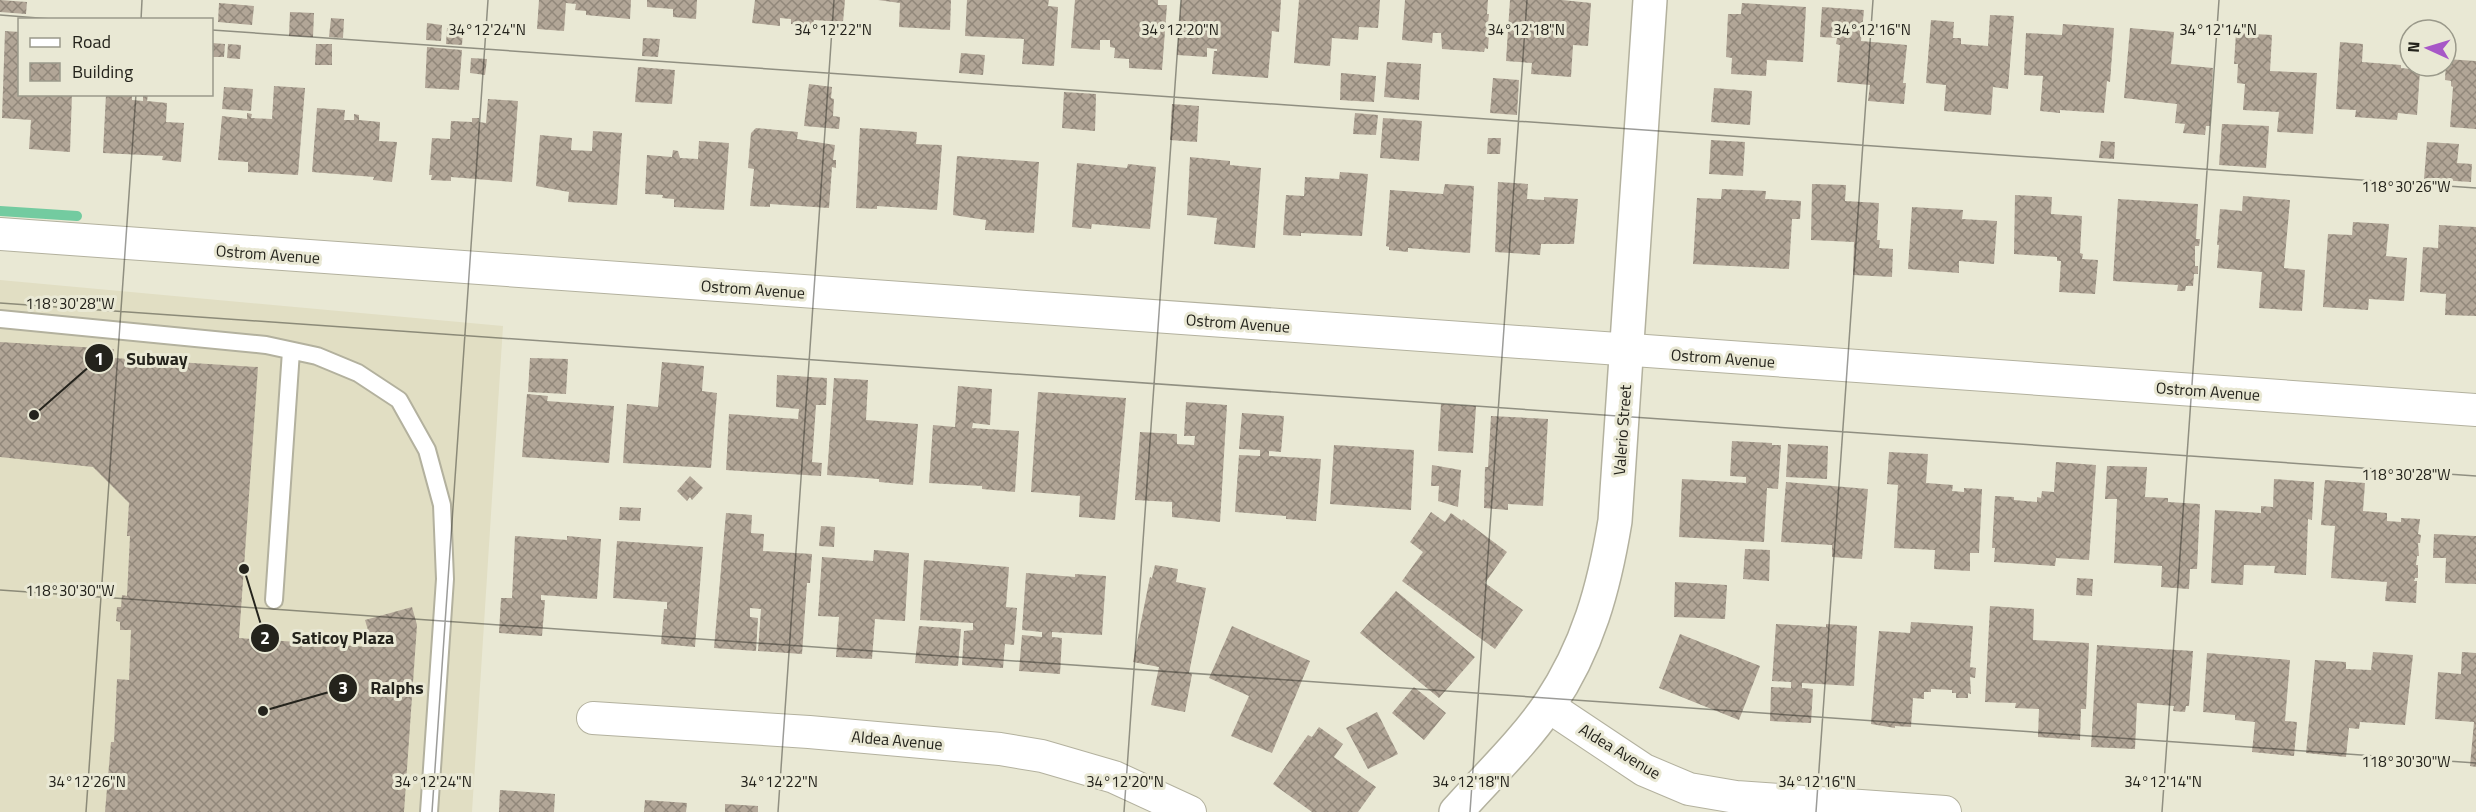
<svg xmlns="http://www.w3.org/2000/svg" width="2476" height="812" viewBox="0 0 2476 812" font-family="'Titillium Web',sans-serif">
<defs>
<pattern id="building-cross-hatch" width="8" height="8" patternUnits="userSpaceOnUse" patternTransform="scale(1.5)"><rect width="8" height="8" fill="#b2a697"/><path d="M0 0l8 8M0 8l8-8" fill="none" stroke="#91877a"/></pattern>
</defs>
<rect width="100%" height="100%" fill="#e9e8d4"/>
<path fill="#e1dec3" d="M0,280L503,326L472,812H0Z"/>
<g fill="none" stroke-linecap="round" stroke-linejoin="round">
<path stroke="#73cba0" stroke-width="10" d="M0,211L77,216"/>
</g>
<path fill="url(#building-cross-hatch)" d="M0,0L27,2L26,14L0,12Z
M539,0H631L630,19L586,15V11L575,10L576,4L566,3L564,31L537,29Z
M647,0H697L696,19L673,17V9L647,7Z
M755,0H845L843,22L814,20L813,25L791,24V19L780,18V26L752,23Z
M878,0H951L950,30L899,27L900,3Z
M967,0H1049L1048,6L1058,7L1054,66L1022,64L1024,39L965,36Z
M1075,0H1158V5H1167L1162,70L1129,68V59L1114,58L1115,48L1110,47V40H1100V50L1071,48Z
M1181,0H1281L1279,32L1272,31L1268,78L1212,74L1214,51H1217V49L1207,48V57L1177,55Z
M1299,0H1380L1378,28L1359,27L1358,40L1332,38L1330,66L1294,63Z
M1405,0H1488L1487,14H1489L1488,23H1491L1490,31H1486V33L1489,34L1488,49L1485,48L1484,52L1442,49L1441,33H1433L1432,43L1402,40Z
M1510,0H1562L1591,3L1588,46L1573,45L1571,77L1531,74L1532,63L1506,61Z
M219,3L254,6L252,25L218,22Z
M1742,3L1806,7L1803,62L1767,60L1766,76L1731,74L1732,58L1726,57L1728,14H1741Z
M1822,7L1864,10L1861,41L1907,45L1903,83H1906L1904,104L1868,101L1870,85L1837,82L1840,45L1836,44L1837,38L1820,37Z
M290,12L314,13L313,37L289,36Z
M1990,15L2014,16L2008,89L1993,87L1991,115L1944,111L1946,85L1926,83L1931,20L1954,22L1953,38H1961V44L1988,46Z
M331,18L344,19L343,38L329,37Z
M427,23L442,25L441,41L426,40Z
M2063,24L2114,28L2110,82L2107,81L2104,113L2060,110V113L2040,111L2043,76L2024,75L2026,33L2062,35Z
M447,28L463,29L462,45L446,44Z
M2130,28L2174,32L2171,64L2213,68L2210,126H2206L2205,135L2183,133L2185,124L2175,123L2177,104L2124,98Z
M5,31L20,32V94H72L70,152L29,149L31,120L2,118Z
M2236,33L2272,35L2270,71L2317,73L2313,134L2277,132L2279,112L2243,110L2245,84L2237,83L2238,64H2234Z
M643,38L660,39L658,57L642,56Z
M2340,42L2363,44L2362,62L2401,65V68L2420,70L2417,115L2398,113L2397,120L2355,117L2356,110L2336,109Z
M212,43L225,44L224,57H212Z
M228,44L241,45L240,59L227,58Z
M316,44H332V65H315Z
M427,47L462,50L459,90L425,88Z
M961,53L985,55L983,75L959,73Z
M471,58L487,59L485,75L470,73Z
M2446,59L2476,61V129L2450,127L2453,87L2451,86V81L2445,80Z
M1387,62L1421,64L1419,100L1384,97Z
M638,67L675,70L672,104L635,102Z
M1341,73L1376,76L1374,102L1340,100Z
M1493,78L1519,80L1517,115L1490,113Z
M809,84L832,87L831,98L834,99L833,116L840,117L839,129L804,126Z
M274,86L305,88L298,175L248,172V162L218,160L222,116L247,119V113L252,114L251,118L272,119Z
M224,87L253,89L251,111L222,109Z
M1714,88L1752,91L1750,125L1711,122Z
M1064,92L1096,94L1095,131L1062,128Z
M106,94H132V100L143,101V95H148L147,101L167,103L166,122L184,123L181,162L162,160L163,156L103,153Z
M488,99L518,101L512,182L451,177V181L431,180L432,175H429L432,138L450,139L451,121L472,122V118H479V122L486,123Z
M1172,104L1199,106L1197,142L1170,140Z
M317,108L345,110L344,120H354V114L359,115V120L380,122L379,141L397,142L392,182L373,180L374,177L312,172Z
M1355,113L1378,115L1376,135L1353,134Z
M1383,118L1422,121L1419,161L1380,158Z
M2222,124L2269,126L2266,168L2219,165Z
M756,128L798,132L797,139L835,145L833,160H836V168L832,167L829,208L770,204V207L750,206L754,169L748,168L751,133Z
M860,128L917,132L916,144L942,145L937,210L877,206V209L856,208Z
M593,131L622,133L617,205L568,202L569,192L536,186L540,135L572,138L571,150L592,151Z
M1488,138H1501L1500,154H1487Z
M1711,140L1745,142L1743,176L1709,174Z
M699,141L729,143L724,210L674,207V199L662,198L663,195L645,194L647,155L672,157L673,150L678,151L680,158L698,159Z
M2101,141L2115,142L2114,159L2099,158Z
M2427,142L2459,144L2457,163L2472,164L2471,182L2424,179Z
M957,156L1039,162L1034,233L985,230L986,220L953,215Z
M1190,157L1230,161V165L1261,168L1255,248L1214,244L1217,218L1187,215Z
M1077,163L1127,168L1128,164L1156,167L1150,229L1092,224L1091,229L1072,227Z
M1340,172L1368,174L1362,236L1301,233V236L1283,235L1286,195L1304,196L1305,177L1339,179Z
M1498,182L1528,184L1527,199L1544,200V197L1578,199L1574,244H1541L1540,255L1495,252Z
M1445,184L1474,186L1470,253L1408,248V252L1389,250V247L1386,246L1390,190L1443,194Z
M1812,184L1846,185L1845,201L1879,203L1877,240H1880L1879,248L1893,249L1892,277L1853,275L1854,242L1811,240Z
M1722,189L1766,191L1765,199L1801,201L1800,219H1792L1789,269L1693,264L1697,198L1721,199Z
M2015,195L2052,197L2051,214L2082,216L2080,253L2083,254L2082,259L2098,260L2095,294L2059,292L2061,261H2057V257L2014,254Z
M2243,196L2290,200L2284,268L2305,270L2302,311L2259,308L2262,272L2217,268L2219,245H2217L2220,209L2242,211Z
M2118,199L2198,204L2196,239H2200L2199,246H2195V266H2198V274H2194L2193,286H2186L2185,291H2177L2178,285L2113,281Z
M1912,207L1963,210L1962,219L1997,221L1994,264L1959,261V273L1908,269Z
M2353,222L2389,224L2386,256L2407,258L2404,301L2369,299L2368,310L2323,307L2328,234L2352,235Z
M2439,225L2476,227V316L2445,315L2446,294L2420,292L2423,247L2438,248Z
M0,342L114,349L113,358L258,367L239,638L369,647L370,637L365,620L412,607L417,625L404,812H105L111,742H114L117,679L129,680L131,630H120V622L116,621L117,607H121L122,595L127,596L130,536H127L129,503L93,467L0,457Z
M530,358L568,359L566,394L528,392Z
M662,362L704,366L702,391L717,393L711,468L623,463L627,404L658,407Z
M777,375L827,378L826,405H816L812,462L822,463L821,476L726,470L729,414L798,419L799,409L776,407Z
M834,378L868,380L866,420L918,424L913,485L879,482V479L827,475Z
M958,386L992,389L990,425L973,423L972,428L1019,431L1015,492L982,489V486L929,483L933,425L955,427Z
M1038,392L1126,398L1115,520L1079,517L1080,496L1031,492Z
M527,394L548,396L547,401L614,406L609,463L522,457Z
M1186,402L1227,405L1220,522L1172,517V502L1135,500L1140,432L1177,434V444L1194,445L1195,436H1184Z
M1441,404L1476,406L1473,453L1438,451Z
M1242,413L1284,416L1281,452L1269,451V456L1321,459L1316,521L1286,519V516L1235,512L1239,455L1260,456V450L1239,449Z
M1491,416L1548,419L1543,506L1508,504V510L1484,508L1485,467H1488Z
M1732,441L1772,443V445H1781L1778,489L1767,488L1764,542L1679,537L1682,479L1746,483V477L1730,476Z
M1788,444L1828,446L1827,479L1786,477Z
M1334,445L1414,450L1411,510L1330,504Z
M1889,452L1928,454L1926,483L1953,485L1952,491L1964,492V488L1982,489L1979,553H1970V571L1934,569L1935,550L1894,548L1898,485L1887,484Z
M2056,462L2096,465L2089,560L2056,558L2055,566L1994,562L1995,548H1992L1995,496L2014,497V500L2037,502V497L2041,498L2042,491L2054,492Z
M1432,465L1461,470L1458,507L1438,501L1439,486H1431Z
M2107,466L2147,467L2145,497L2168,498V502L2200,504L2197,569H2190L2189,589L2161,587L2162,566L2114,563L2117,499H2105Z
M690,476L703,488L692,500L690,497L687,501L677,491Z
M2274,479L2314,482L2312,520L2308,519L2306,575L2274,573L2275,566L2244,565L2243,585L2211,583L2215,510L2261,513V506L2273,507Z
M2325,480L2365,483L2363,511L2387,513V521L2401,522V518L2420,519L2418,534L2421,535L2420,543H2418L2419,556H2417L2416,565H2418V578H2415L2414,581H2417L2416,603L2385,601L2387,582L2331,578L2335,526L2321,525Z
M1786,482L1868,489L1862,559L1832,557V545L1781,542Z
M620,507L641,508L640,521L619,520Z
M1431,512L1445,522L1451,513L1462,521L1463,519L1507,552L1485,583L1523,610L1495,649L1402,581L1423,552L1410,542Z
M726,513L752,515L751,533L764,534L763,551L812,554L810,583H807L802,654L758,651L761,609L750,608V617L758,618L756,651L714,648Z
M821,526L835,527L834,547L819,546Z
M2434,534L2476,536V584L2445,583L2446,558H2433Z
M515,536L567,540V536L601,539L597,599L541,595V600H545L542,636L499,633L501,598H512Z
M617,541L703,547L695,647L661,644L664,609H667V602L613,598Z
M1745,549L1770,550L1769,581L1743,579Z
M874,550L909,553L905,621L875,619L872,659L836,657L839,617L818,616L822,557L873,561Z
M924,560L1009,567L1006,607L1017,608L1014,645L1005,644L1003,668L962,665L964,631L973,630V623L920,620Z
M1155,565L1178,569L1176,582L1206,588L1189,673L1192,674L1185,712L1151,705L1159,667L1133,662L1150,577L1152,578Z
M1026,573L1075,577V574L1106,576L1102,635L1052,632V637L1062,638L1060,674L1019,671L1022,635L1042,637V632L1022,630Z
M2077,578L2093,579L2092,596L2076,595Z
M1675,582L1727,585L1725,619L1674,617Z
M1396,591L1475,657L1439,698L1360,633Z
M1990,606L2034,609L2033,640L2089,643L2086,709H2081L2080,740L2038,737L2039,709L2015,708L2016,703L1985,702Z
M1911,622L1973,626L1970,667L1976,668L1975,678L1970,677L1971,694L1968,693V698H1956V693H1952V690L1931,689V692H1924V699L1913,698L1911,727L1895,726V728L1871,724L1879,631L1910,633Z
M1776,624L1826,627V624L1857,626L1854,686L1802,683V688L1813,689L1811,723L1770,721L1771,687L1791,688V682L1772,681Z
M919,626L961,629L958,666L915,663Z
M1232,626L1310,661L1272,753L1231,736L1249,696L1209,678Z
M1680,634L1760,666L1739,720L1659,688Z
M2097,645L2193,651L2189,706H2186L2185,712L2173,711L2174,706L2137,703L2135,749L2091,747Z
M2373,652L2413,655L2405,725L2360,722L2359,729L2349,728L2346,757L2306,753L2315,660L2346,662V669L2371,670Z
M2462,652L2476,653V767L2470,766L2474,722L2435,719L2438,672L2461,674Z
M2207,653L2290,660L2285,721L2297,722L2294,756L2252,752L2255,722L2235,720V715L2203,712Z
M1414,687L1446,713L1424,740L1392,713Z
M1377,712L1398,754L1368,769L1346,728Z
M1319,727L1343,744L1334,757L1376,787L1358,812H1312L1273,784L1308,735L1312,737Z
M500,790L555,794L554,812H499Z
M645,800L687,803L686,812H644Z
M725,804L758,806V812H725Z"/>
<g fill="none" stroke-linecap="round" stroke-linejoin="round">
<g stroke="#b3b19e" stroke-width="20">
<path id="service" d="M0,319L266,345L317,356L358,373L399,400L427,450L442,505L445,579L429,812
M274,600L291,351"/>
</g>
<g stroke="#b3b19e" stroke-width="34">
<path id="minor" d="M0,234L2476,410
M1548,706L1644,770L1689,789L1736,797L1945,812
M593,718L809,732L1000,749L1042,756L1114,777L1190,812"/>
</g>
<g stroke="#b3b19e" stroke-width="36">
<path id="tertiary" d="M1456,812C1487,777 1523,743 1549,705C1588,647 1604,588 1615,521L1650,0"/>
</g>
<use href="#service" stroke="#fff" stroke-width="16"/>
<use href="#minor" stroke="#fff" stroke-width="32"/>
<use href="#tertiary" stroke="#fff" stroke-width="33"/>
</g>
<path fill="none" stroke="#24231c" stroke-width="1.5" stroke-opacity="0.45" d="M0,15L64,20M141,20L142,0M212,30L2476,188M0,303L2476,476M0,590L2476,763M86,812L136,94M432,812L488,0M778,812L834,0M1124,812L1181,0M1470,812L1527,0M1816,812L1873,0M2162,812L2219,0"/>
<g text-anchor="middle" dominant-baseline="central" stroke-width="6" stroke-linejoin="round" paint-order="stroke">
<g font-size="16" fill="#24231c" stroke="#e9e8d4">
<text transform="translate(268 254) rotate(4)">Ostrom Avenue</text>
<text transform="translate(753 289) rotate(4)">Ostrom Avenue</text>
<text transform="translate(1238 323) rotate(4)">Ostrom Avenue</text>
<text transform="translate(1723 358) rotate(4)">Ostrom Avenue</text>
<text transform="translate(2208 391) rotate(4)">Ostrom Avenue</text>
<text transform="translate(1622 430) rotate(-86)">Valerio Street</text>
<text transform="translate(897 740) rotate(5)">Aldea Avenue</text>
<text transform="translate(1620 751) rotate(31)">Aldea Avenue</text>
</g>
</g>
<g font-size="15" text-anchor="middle" fill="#24231c" stroke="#e9e8d4" stroke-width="6" stroke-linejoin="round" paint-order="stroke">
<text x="487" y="35">34°12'24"N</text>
<text x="833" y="35">34°12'22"N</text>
<text x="1180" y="35">34°12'20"N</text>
<text x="1526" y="35">34°12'18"N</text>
<text x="1872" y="35">34°12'16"N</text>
<text x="2218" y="35">34°12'14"N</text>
<text x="2406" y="192">118°30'26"W</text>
<text x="70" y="309">118°30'28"W</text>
<text x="2406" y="480">118°30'28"W</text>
<text x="70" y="596">118°30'30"W</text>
<text x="2406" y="767">118°30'30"W</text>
<text x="87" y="787">34°12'26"N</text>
<text x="433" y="787">34°12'24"N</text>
<text x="779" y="787">34°12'22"N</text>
<text x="1125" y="787">34°12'20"N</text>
<text x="1471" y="787">34°12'18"N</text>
<text x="1817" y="787">34°12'16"N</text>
<text x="2163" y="787">34°12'14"N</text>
</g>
<path fill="none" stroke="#24231c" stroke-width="2" d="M34 415L99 358M244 569L265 638M263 711L343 688"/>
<g fill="#24231c" stroke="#e9e8d4" stroke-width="2">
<circle cx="34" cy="415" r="6"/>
<circle cx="244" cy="569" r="6"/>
<circle cx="263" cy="711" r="6"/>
<circle cx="99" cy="358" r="15"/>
<circle cx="265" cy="638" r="15"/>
<circle cx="343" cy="688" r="15"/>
</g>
<g font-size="18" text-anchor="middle" font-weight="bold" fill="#fff">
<text x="99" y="365">1</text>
<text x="265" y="644">2</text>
<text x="343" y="694">3</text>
</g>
<g font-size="18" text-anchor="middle" font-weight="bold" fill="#24231c" stroke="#e9e8d4" stroke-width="6" stroke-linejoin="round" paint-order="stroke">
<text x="157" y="365">Subway</text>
<text x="343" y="644">Saticoy Plaza</text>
<text x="397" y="694">Ralphs</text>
</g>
<rect x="18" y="18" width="195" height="78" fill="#e9e8d4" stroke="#9a998a" stroke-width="1.5"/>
<rect x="30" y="38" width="30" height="9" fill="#ffffff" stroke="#9a998a" stroke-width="1.5"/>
<text x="72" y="48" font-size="18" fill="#24231c">Road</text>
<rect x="30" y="63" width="30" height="18" fill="url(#building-cross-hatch)" stroke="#9a998a" stroke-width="1.5"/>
<text x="72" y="78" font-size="18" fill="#24231c">Building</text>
<g transform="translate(2428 48) rotate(274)"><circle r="28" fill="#e9e8d4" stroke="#9a998a" stroke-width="1.5"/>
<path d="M0-4.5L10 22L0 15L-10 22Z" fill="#a757c7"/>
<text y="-9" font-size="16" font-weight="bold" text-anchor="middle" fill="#24231c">N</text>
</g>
</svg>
